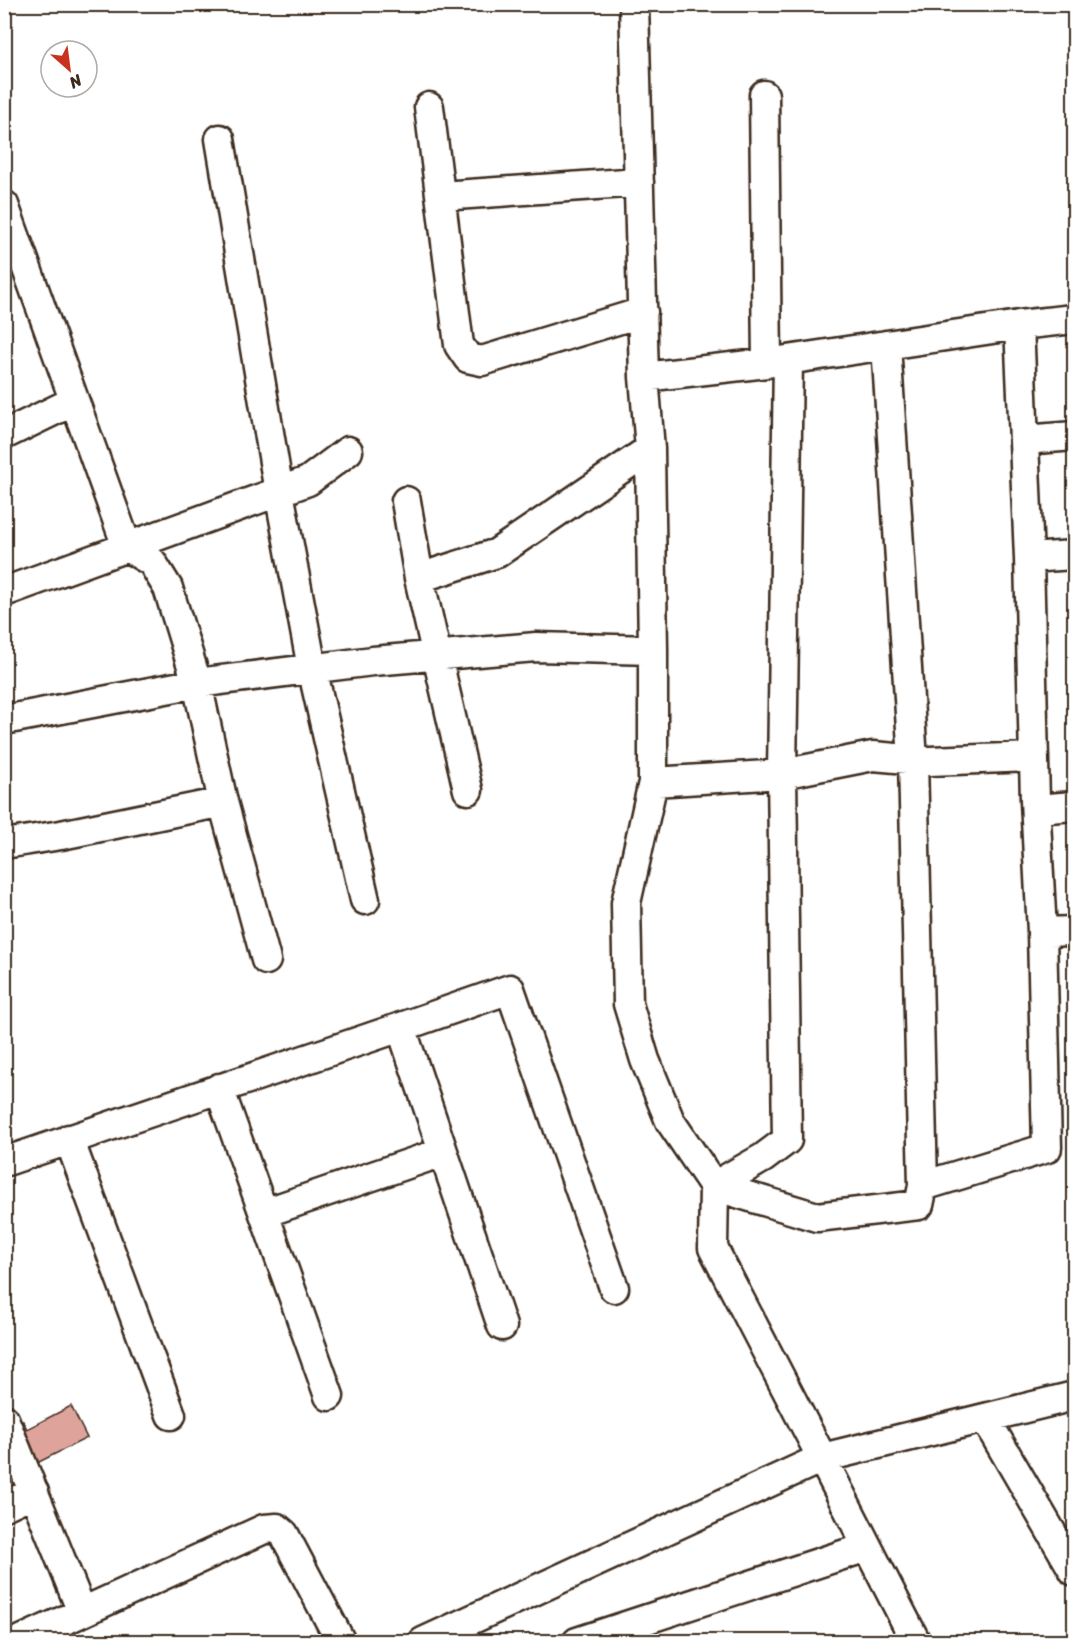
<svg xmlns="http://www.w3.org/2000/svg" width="1079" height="1646" viewBox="0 0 1079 1646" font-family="Sriracha,sans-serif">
<rect width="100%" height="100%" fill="#fff"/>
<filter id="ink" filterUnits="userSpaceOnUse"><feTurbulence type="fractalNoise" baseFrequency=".0167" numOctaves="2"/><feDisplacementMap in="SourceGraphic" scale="12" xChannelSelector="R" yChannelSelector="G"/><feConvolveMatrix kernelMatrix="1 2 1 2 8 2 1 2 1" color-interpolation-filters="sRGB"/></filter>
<g filter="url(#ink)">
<path fill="#dea49c" stroke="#3b2a1e" stroke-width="1.5" d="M71,1406L87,1438L31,1466L12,1427L23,1421L27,1429Z"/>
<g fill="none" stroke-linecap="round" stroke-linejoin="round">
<g stroke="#3b2a1e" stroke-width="33">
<path id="minor" d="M634,4L644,377L650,449L653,650V782L626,903L628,1004L645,1060L670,1121L714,1186L817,1217L919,1205L923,1186L913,760L886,345
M764,95L767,363
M429,107L459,345L468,358L482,361L643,312
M220,139L279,492L312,668L365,900
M441,196L639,182
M4,205L127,547L152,562L168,588L197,683L223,802L266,960
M1019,325L1074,319
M788,360L782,774L787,1140L763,1158L714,1186L713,1248L822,1458L1074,1396
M644,377L767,363L1019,325L1029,558L1035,801L1042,932L1047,1148L923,1186
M4,435L74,401
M1024,440L1074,436
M406,501L419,578L468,790
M1029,558L1074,555
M419,578L497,553L650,449
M4,592L308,481L348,451
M4,720L197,683L373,661L536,647L653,650
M653,782L782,774L873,756L930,761L1034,757
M1036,809L1074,806
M4,844L61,835L223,802
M1042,932L1074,931
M401,1027L502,1326
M219,1088L329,1396
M69,1139L171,1415
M4,1162L401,1027L510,989L614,1288
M264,1213L443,1152
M985,1418L1074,1571
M4,1419L82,1612
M4,1506L34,1492
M17,1642L264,1529L277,1528L284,1534L341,1642
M423,1642L822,1458L916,1642
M577,1642L867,1547"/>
</g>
<use href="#minor" stroke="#fff" stroke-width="28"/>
</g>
</g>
<rect width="1079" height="1646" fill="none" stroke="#fff" stroke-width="24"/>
<rect x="12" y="12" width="1055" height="1622" fill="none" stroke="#3b2a1e" stroke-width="2" filter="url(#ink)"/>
<g transform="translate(69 69) rotate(152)"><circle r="28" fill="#ffffff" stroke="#b1aaa5" stroke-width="1.5"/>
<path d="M0-4.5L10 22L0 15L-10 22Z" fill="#c8321e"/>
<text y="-9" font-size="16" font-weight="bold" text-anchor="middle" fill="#3b2a1e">N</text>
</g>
</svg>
